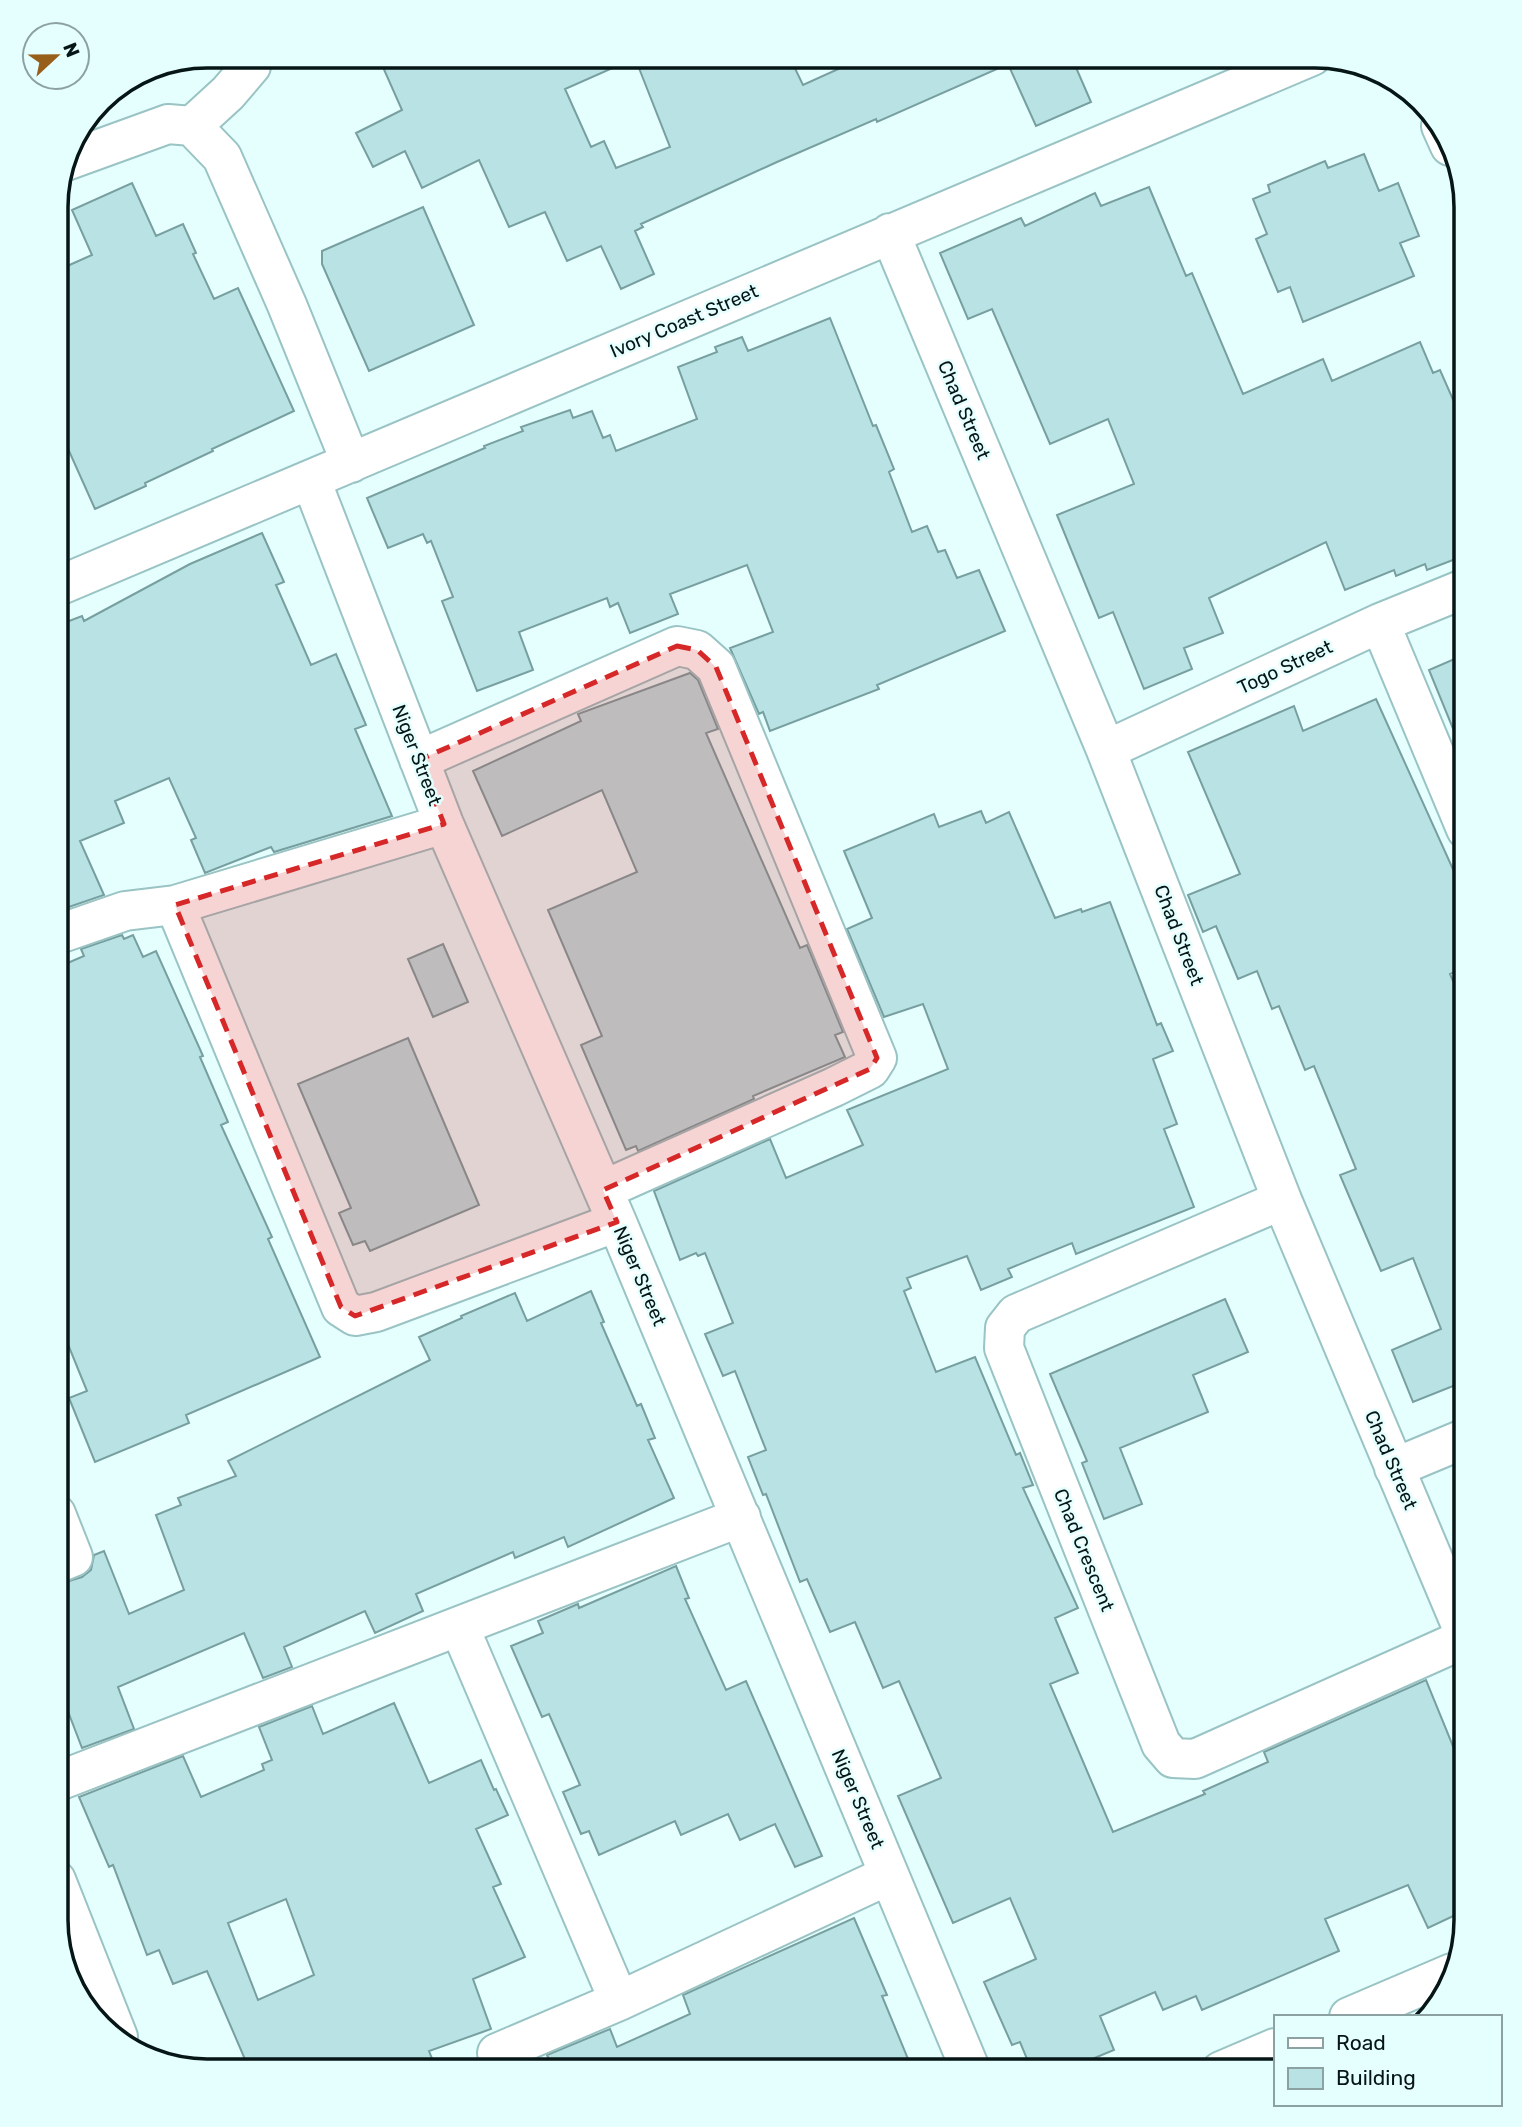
<svg xmlns="http://www.w3.org/2000/svg" width="1522" height="2127" viewBox="0 0 1522 2127" font-family="Rubik,sans-serif">
<rect width="100%" height="100%" fill="#e5fefe"/>
<path fill="#b9e2e4" stroke="#779fa0" stroke-width="2" fill-rule="evenodd" d="M378,56H789L803,85L867,56H1071L1091,102L1036,126L1008,64L877,122L876,119L777,162L641,224L643,227L635,231L654,274L621,289L601,246L567,261L545,212L509,227L479,160L422,188L405,151L373,167L356,133L402,110ZM635,58L670,147L616,168L604,141L591,147L565,89Z
M1364,154L1379,191L1398,183L1419,236L1400,243L1414,276L1303,322L1290,287L1278,292L1256,239L1267,234L1253,199L1270,192L1268,185L1325,161L1328,168Z
M132,183L156,236L183,224L196,253L193,254L214,299L238,288L294,411L212,449L213,451L145,483L146,486L95,509L56,422V271L92,255L72,210Z
M1149,187L1186,276L1192,273L1243,394L1323,359L1332,381L1420,342L1433,373L1440,370L1466,429V555L1427,570L1425,564L1396,576L1394,570L1345,590L1326,542L1209,598L1223,633L1184,648L1192,669L1144,689L1113,612L1099,618L1057,515L1134,484L1108,419L1050,444L992,309L968,319L940,253L1021,218L1025,226L1095,193L1101,206Z
M423,207L474,325L369,371L322,264V251Z
M830,318L873,426L876,425L894,469L889,472L912,532L927,526L938,552L945,550L957,578L979,570L1005,631L877,685L879,689L770,731L763,712L759,714L730,648L773,632L747,565L670,594L678,614L630,633L618,603L610,607L607,598L519,632L533,670L477,691L442,601L453,597L431,541L427,543L423,534L388,548L367,498L485,448L484,446L523,431L521,427L570,410L573,418L592,411L603,438L610,435L616,451L697,419L678,367L717,352L715,347L742,337L748,351Z
M262,533L284,582L276,585L311,665L336,654L366,725L355,729L392,816L274,852L271,847L205,873L191,840L196,838L169,778L115,801L124,823L80,841L104,895L63,909L56,894V626L82,616L84,621L190,564Z
M1466,654V757L1465,758L1429,670Z
M690,673L698,680L718,729L706,733L800,948L807,945L843,1032L835,1035L845,1057L753,1096L754,1099L638,1151L636,1146L626,1150L581,1045L602,1036L548,910L637,872L602,790L502,836L473,771L581,721L578,714Z
M1376,699L1466,898V967L1450,974L1466,1011V1387L1463,1382L1413,1402L1392,1350L1441,1329L1413,1258L1381,1271L1340,1175L1356,1169L1314,1066L1305,1070L1279,1006L1272,1009L1257,971L1238,979L1216,926L1203,932L1188,895L1240,874L1188,752L1294,706L1303,731Z
M981,811L986,823L1009,812L1055,918L1081,909L1082,912L1110,902L1157,1025L1161,1023L1173,1051L1153,1059L1177,1124L1164,1129L1194,1207L1076,1254L1072,1243L1008,1269L1012,1277L981,1290L967,1256L907,1278L911,1288L904,1291L936,1372L975,1357L1016,1455L1020,1453L1033,1485L1023,1488L1078,1608L1055,1618L1078,1673L1050,1684L1113,1832L1205,1794L1203,1791L1268,1762L1264,1752L1426,1680L1466,1778V1910L1428,1928L1408,1885L1325,1919L1339,1951L1202,2010L1196,1996L1163,2010L1155,1992L1100,2016L1114,2050L1063,2071H1032L1020,2042L1012,2045L984,1982L1036,1959L1010,1898L953,1923L898,1796L941,1778L899,1681L883,1688L855,1622L830,1632L807,1579L800,1582L766,1494L763,1495L748,1457L766,1450L735,1371L723,1376L705,1334L733,1323L705,1253L698,1256L696,1253L680,1260L654,1191L770,1139L786,1178L863,1145L847,1110L948,1069L923,1004L884,1017L847,929L872,918L844,851L934,814L939,827Z
M122,935L124,939L133,935L143,957L156,951L203,1056L200,1057L228,1122L221,1125L272,1237L268,1239L320,1357L186,1415L189,1423L95,1462L69,1398L87,1391L56,1315V968L84,956L81,949Z
M443,944L468,1002L433,1017L408,959Z
M408,1038L479,1205L370,1251L365,1241L353,1245L339,1213L351,1208L298,1084Z
M591,1291L604,1322L601,1323L637,1406L641,1404L655,1438L648,1440L674,1498L568,1547L564,1537L515,1558L513,1552L416,1594L423,1611L375,1633L365,1611L284,1647L292,1667L263,1678L244,1633L118,1687L134,1729L82,1748L56,1680V1585L82,1577L91,1570L94,1555L104,1551L129,1614L184,1590L156,1515L181,1505L178,1498L236,1476L228,1461L430,1360L419,1337L462,1318L461,1316L515,1293L527,1321Z
M1225,1299L1248,1352L1193,1375L1208,1412L1120,1448L1142,1504L1104,1519L1082,1463L1087,1461L1050,1374Z
M676,1566L689,1598L685,1599L726,1690L746,1681L822,1856L795,1867L775,1824L740,1840L728,1814L681,1835L675,1821L599,1855L589,1831L581,1834L563,1792L580,1785L549,1714L542,1717L511,1646L543,1633L538,1621L578,1604L579,1608Z
M394,1703L429,1783L481,1760L494,1790L496,1789L508,1815L476,1829L501,1884L493,1887L525,1957L473,1979L491,2029L429,2051L437,2071H250L207,1971L173,1984L159,1950L147,1955L113,1865L109,1867L79,1797L183,1756L201,1797L264,1770L262,1764L272,1760L259,1727L312,1706L323,1734ZM286,1899L314,1975L258,2000L228,1923Z
M854,1918L887,1995L882,1996L913,2071H554L547,2055L610,2029L617,2047L690,2014L683,1995Z"/>
<g fill="none" stroke-linecap="round" stroke-linejoin="round">
<g stroke="#9ac3c4" stroke-width="42">
<path id="minor" d="M192,126L228,93L251,66V56
M1441,126L1450,146
M66,161L168,124L192,126L222,157L287,305L351,463
M890,233L1106,750L1282,1200L1466,1637
M311,480L444,824L617,1222L971,2071
M56,587L1312,56
M1380,623L1466,829
M1106,750L1380,623L1466,588
M419,760L677,646L697,650L716,667L877,1058L870,1069L834,1087L603,1190
M175,905L341,1307L355,1316L376,1312L617,1222
M56,935L125,911L175,905L444,824
M1282,1200L1016,1314L1005,1328L1004,1348L1161,1744L1173,1758L1195,1759L1466,1638
M1394,1468L1466,1438
M56,1564L73,1557L56,1514
M459,1626L619,2001
M56,1782L741,1517
M56,1880L118,2037
M1349,2017L1452,1973
M497,2053L619,2001L889,1875
M1221,2071L1275,2048"/>
</g>
<use href="#minor" stroke="#fff" stroke-width="38"/>
</g>
<path fill="#d62828" fill-opacity="0.2" stroke="#d62828" stroke-width="5" stroke-dasharray="14 9" stroke-linejoin="round" d="M677,646L697,650L716,667L877,1058L870,1069L603,1190L617,1222L355,1316L341,1307L175,905L444,824L419,760Z"/>
<g text-anchor="middle" dominant-baseline="central" stroke-width="5" stroke-linejoin="round" paint-order="stroke">
<g font-size="19" fill="#061516" stroke="#e5fefe">
<text transform="translate(684 321) rotate(-23)">Ivory Coast Street</text>
<text transform="translate(964 410) rotate(67)">Chad Street</text>
<text transform="translate(1285 667) rotate(-25)">Togo Street</text>
<text transform="translate(417 755) rotate(69)">Niger Street</text>
<text transform="translate(1179 935) rotate(69)">Chad Street</text>
<text transform="translate(640 1276) rotate(67)">Niger Street</text>
<text transform="translate(1391 1460) rotate(67)">Chad Street</text>
<text transform="translate(1084 1550) rotate(68)">Chad Crescent</text>
<text transform="translate(858 1799) rotate(67)">Niger Street</text>
</g>
</g>
<path d="M0 0H1522V2127H0ZM207 68H1315A139 139 0 0 1 1454 207V1920A139 139 0 0 1 1315 2059H207A139 139 0 0 1 68 1920V207A139 139 0 0 1 207 68Z" fill="#e5fefe" fill-rule="evenodd"/>
<path fill="none" stroke="#061516" stroke-width="3.5" d="M207 68H1315A139 139 0 0 1 1454 207V1920A139 139 0 0 1 1315 2059H207A139 139 0 0 1 68 1920V207A139 139 0 0 1 207 68Z"/>
<rect x="1274" y="2015" width="228" height="91" fill="#e5fefe" stroke="#8ca1a1" stroke-width="2"/>
<rect x="1288" y="2038" width="35" height="10" fill="#ffffff" stroke="#8ca1a1" stroke-width="2"/>
<text x="1336" y="2050" font-size="21" fill="#061516">Road</text>
<rect x="1288" y="2068" width="35" height="21" fill="#b9e2e4" stroke="#8ca1a1" stroke-width="2"/>
<text x="1336" y="2085" font-size="21" fill="#061516">Building</text>
<g transform="translate(56 56) rotate(68)"><circle r="33" fill="#e5fefe" stroke="#8ca1a1" stroke-width="2"/>
<path d="M0-5L12 26L0 18L-12 26Z" fill="#985f1b"/>
<text y="-10" font-size="19" font-weight="bold" text-anchor="middle" fill="#061516">N</text>
</g>
</svg>
